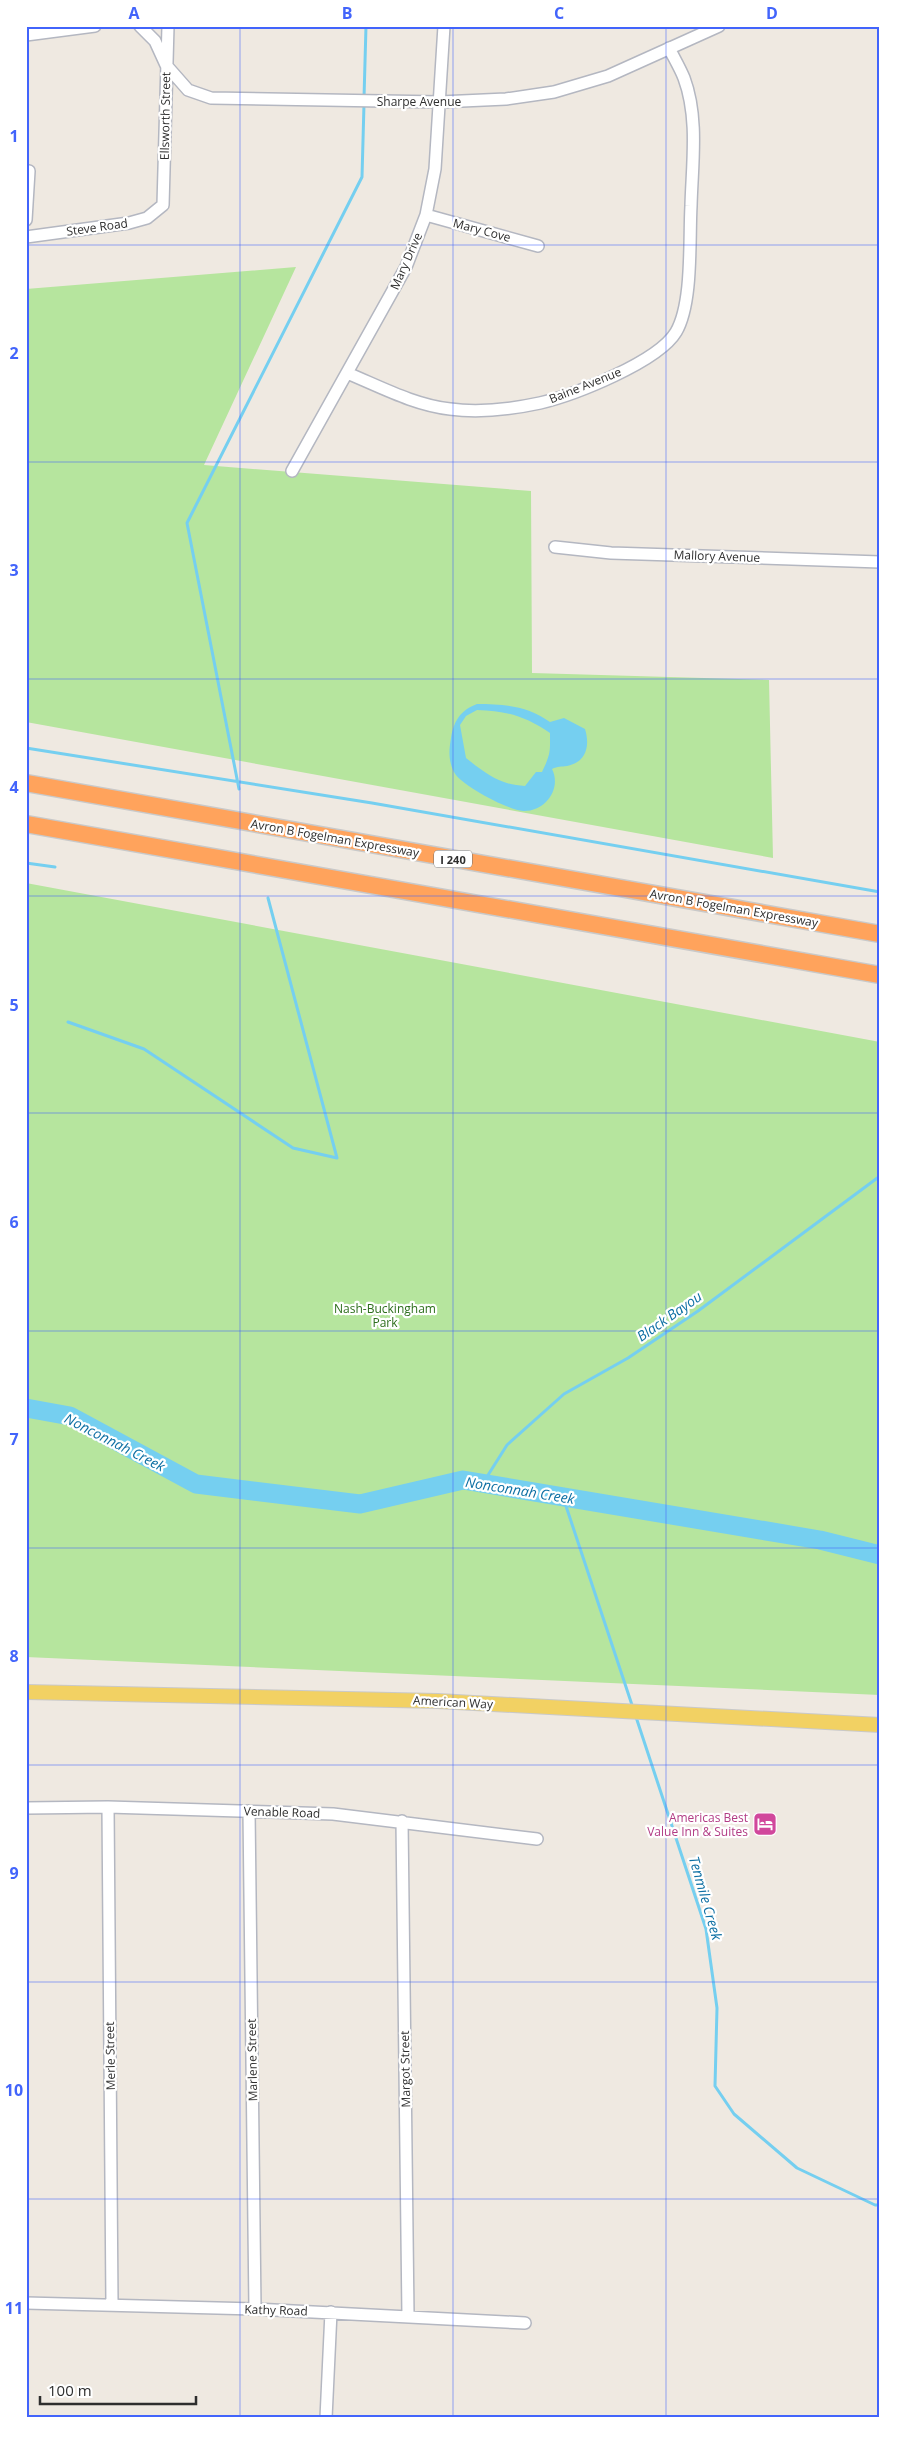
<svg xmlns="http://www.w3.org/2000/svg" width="906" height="2444" viewBox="0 0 906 2444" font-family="'Open Sans',sans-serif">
<rect width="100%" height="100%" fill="#efe9e1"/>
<path fill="#b6e59e" d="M296,267L204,465L531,491L532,673L769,680L773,858L26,722V289Z
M26,883L880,1042V1695L26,1657Z"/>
<path fill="#75cff0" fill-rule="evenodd" d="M477,704C505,704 528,706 550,722L564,718L585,729C590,745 587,762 567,766C561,767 558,766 552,769C562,789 545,812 523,811C508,810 460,785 454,772C448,760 449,750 451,738C454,720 461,710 477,704ZM477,710C507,711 525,716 550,733C550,752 551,753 542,772H536L525,786C500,785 485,773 466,758L460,725L466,716Z"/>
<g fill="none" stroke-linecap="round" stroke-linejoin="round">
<path stroke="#75cff0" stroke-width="3" d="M364,98L366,26
M26,748L372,803L880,892
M239,789L187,523L362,177L364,104
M26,863L55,867
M68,1022L144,1049L293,1148L337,1158L268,898
M483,1483L507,1445L564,1394L628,1358L698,1311L880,1176
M563,1497L633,1708
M636,1717L706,1929L717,2008L715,2086L734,2114L797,2168L875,2205H880"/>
<path stroke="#75cff0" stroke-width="19" d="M26,1408L70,1416L196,1484L360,1504L463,1480L820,1540L880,1555"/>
<g stroke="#b4b7c1" stroke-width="14">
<path id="minor" d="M140,26L155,41L166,65L188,90L211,98L440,102L506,99L554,92L608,76L719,26
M26,35L95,26
M426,215L538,246
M26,220L29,171
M26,237L129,223L147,218L163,205L168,26
M347,373C381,387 414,405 450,409C479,413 512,409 540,403C574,395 658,362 676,332C693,303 689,240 691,206C692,165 699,118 684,78C680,68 674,58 669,48
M292,471L406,267L426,215L435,169L444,26
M555,547L611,553L880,562
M108,1807L112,2304
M26,1808L108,1807L333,1814L537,1839
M249,1811L255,2309
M402,1821L408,2316
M26,2303L255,2309L525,2323
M326,2418L331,2312"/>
</g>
<g stroke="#c9c9c9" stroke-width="16">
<path id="major" d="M26,1692L438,1701L880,1725"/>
</g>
<g stroke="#c9c9c9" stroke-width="19">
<path id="highway" d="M26,783L880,934
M26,824L880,975"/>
</g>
<use href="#minor" stroke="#fff" stroke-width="11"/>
<use href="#major" stroke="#f2d163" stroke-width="14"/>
<use href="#highway" stroke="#ffa35c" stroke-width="16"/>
</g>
<path fill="none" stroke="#4264fb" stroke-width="1" stroke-opacity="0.55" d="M240,26V2418M453,26V2418M666,26V2418M26,245H880M26,462H880M26,679H880M26,896H880M26,1113H880M26,1331H880M26,1548H880M26,1765H880M26,1982H880M26,2199H880"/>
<defs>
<g id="hotel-square" transform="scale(1.25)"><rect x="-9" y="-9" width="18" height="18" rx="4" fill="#d1479c" stroke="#fff"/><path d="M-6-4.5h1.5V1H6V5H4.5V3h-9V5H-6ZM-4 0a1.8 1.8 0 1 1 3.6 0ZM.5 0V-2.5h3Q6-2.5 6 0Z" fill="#fff"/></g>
</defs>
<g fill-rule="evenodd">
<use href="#hotel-square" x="765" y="1824"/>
</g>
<g text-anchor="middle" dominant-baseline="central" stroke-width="4.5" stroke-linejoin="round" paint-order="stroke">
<rect fill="#fff" stroke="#6d6d6d" stroke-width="1" x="434" y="850.5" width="38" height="17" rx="4"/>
<g font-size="11" font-weight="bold" fill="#2e2e2e">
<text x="453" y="859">I 240</text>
</g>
<g font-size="12" fill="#2e2e2e" stroke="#fff">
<text x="419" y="101">Sharpe Avenue</text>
<text transform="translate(165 116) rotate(-89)">Ellsworth Street</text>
<text transform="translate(97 227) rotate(-8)">Steve Road</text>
<text transform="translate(482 230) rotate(15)">Mary Cove</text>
<text transform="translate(406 261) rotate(-66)">Mary Drive</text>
<text transform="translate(585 385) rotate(-22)">Baine Avenue</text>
<text transform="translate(717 556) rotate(2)">Mallory Avenue</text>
<text transform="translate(335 838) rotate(10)">Avron B Fogelman Expressway</text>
<text transform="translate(734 908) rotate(10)">Avron B Fogelman Expressway</text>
<text transform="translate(453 1702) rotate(3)">American Way</text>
<text transform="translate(282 1812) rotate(2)">Venable Road</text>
<text transform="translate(110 2056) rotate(-91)">Merle Street</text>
<text transform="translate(252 2060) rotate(-91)">Marlene Street</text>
<text transform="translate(405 2069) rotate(-91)">Margot Street</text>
<text transform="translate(276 2310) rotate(2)">Kathy Road</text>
</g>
<g font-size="12" fill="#2c6e1b" stroke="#fff">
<text x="385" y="1308">Nash-Buckingham<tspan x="385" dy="14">Park</tspan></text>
</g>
<g font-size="12" fill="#b23c85" stroke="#fff" text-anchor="end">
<text x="748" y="1817">Americas Best<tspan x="748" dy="14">Value Inn &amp; Suites</tspan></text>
</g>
<g font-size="14" font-style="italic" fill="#0d6fa3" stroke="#fff">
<text transform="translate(669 1316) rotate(-35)">Black Bayou</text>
<text transform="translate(115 1442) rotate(27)">Nonconnah Creek</text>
<text transform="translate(520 1490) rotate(9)">Nonconnah Creek</text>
<text transform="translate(706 1898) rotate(74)">Tenmile Creek</text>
</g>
</g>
<rect width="906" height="2444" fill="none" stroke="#ffffff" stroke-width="55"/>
<path d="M40 2396v8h156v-8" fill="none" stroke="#2e2e2e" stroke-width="2.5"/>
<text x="48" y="2396" font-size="15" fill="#2e2e2e" stroke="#ffffff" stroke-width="4" paint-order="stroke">100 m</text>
<rect x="28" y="28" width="850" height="2388" fill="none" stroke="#4264fb" stroke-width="2"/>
<g font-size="16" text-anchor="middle" font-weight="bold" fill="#4264fb">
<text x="134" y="19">A</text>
<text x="347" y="19">B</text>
<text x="559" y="19">C</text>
<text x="772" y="19">D</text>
<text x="14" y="142">1</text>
<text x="14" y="359">2</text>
<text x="14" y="576">3</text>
<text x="14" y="793">4</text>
<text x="14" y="1011">5</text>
<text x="14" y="1228">6</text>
<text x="14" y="1445">7</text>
<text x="14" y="1662">8</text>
<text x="14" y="1879">9</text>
<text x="14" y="2096">10</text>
<text x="14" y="2314">11</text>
</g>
</svg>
